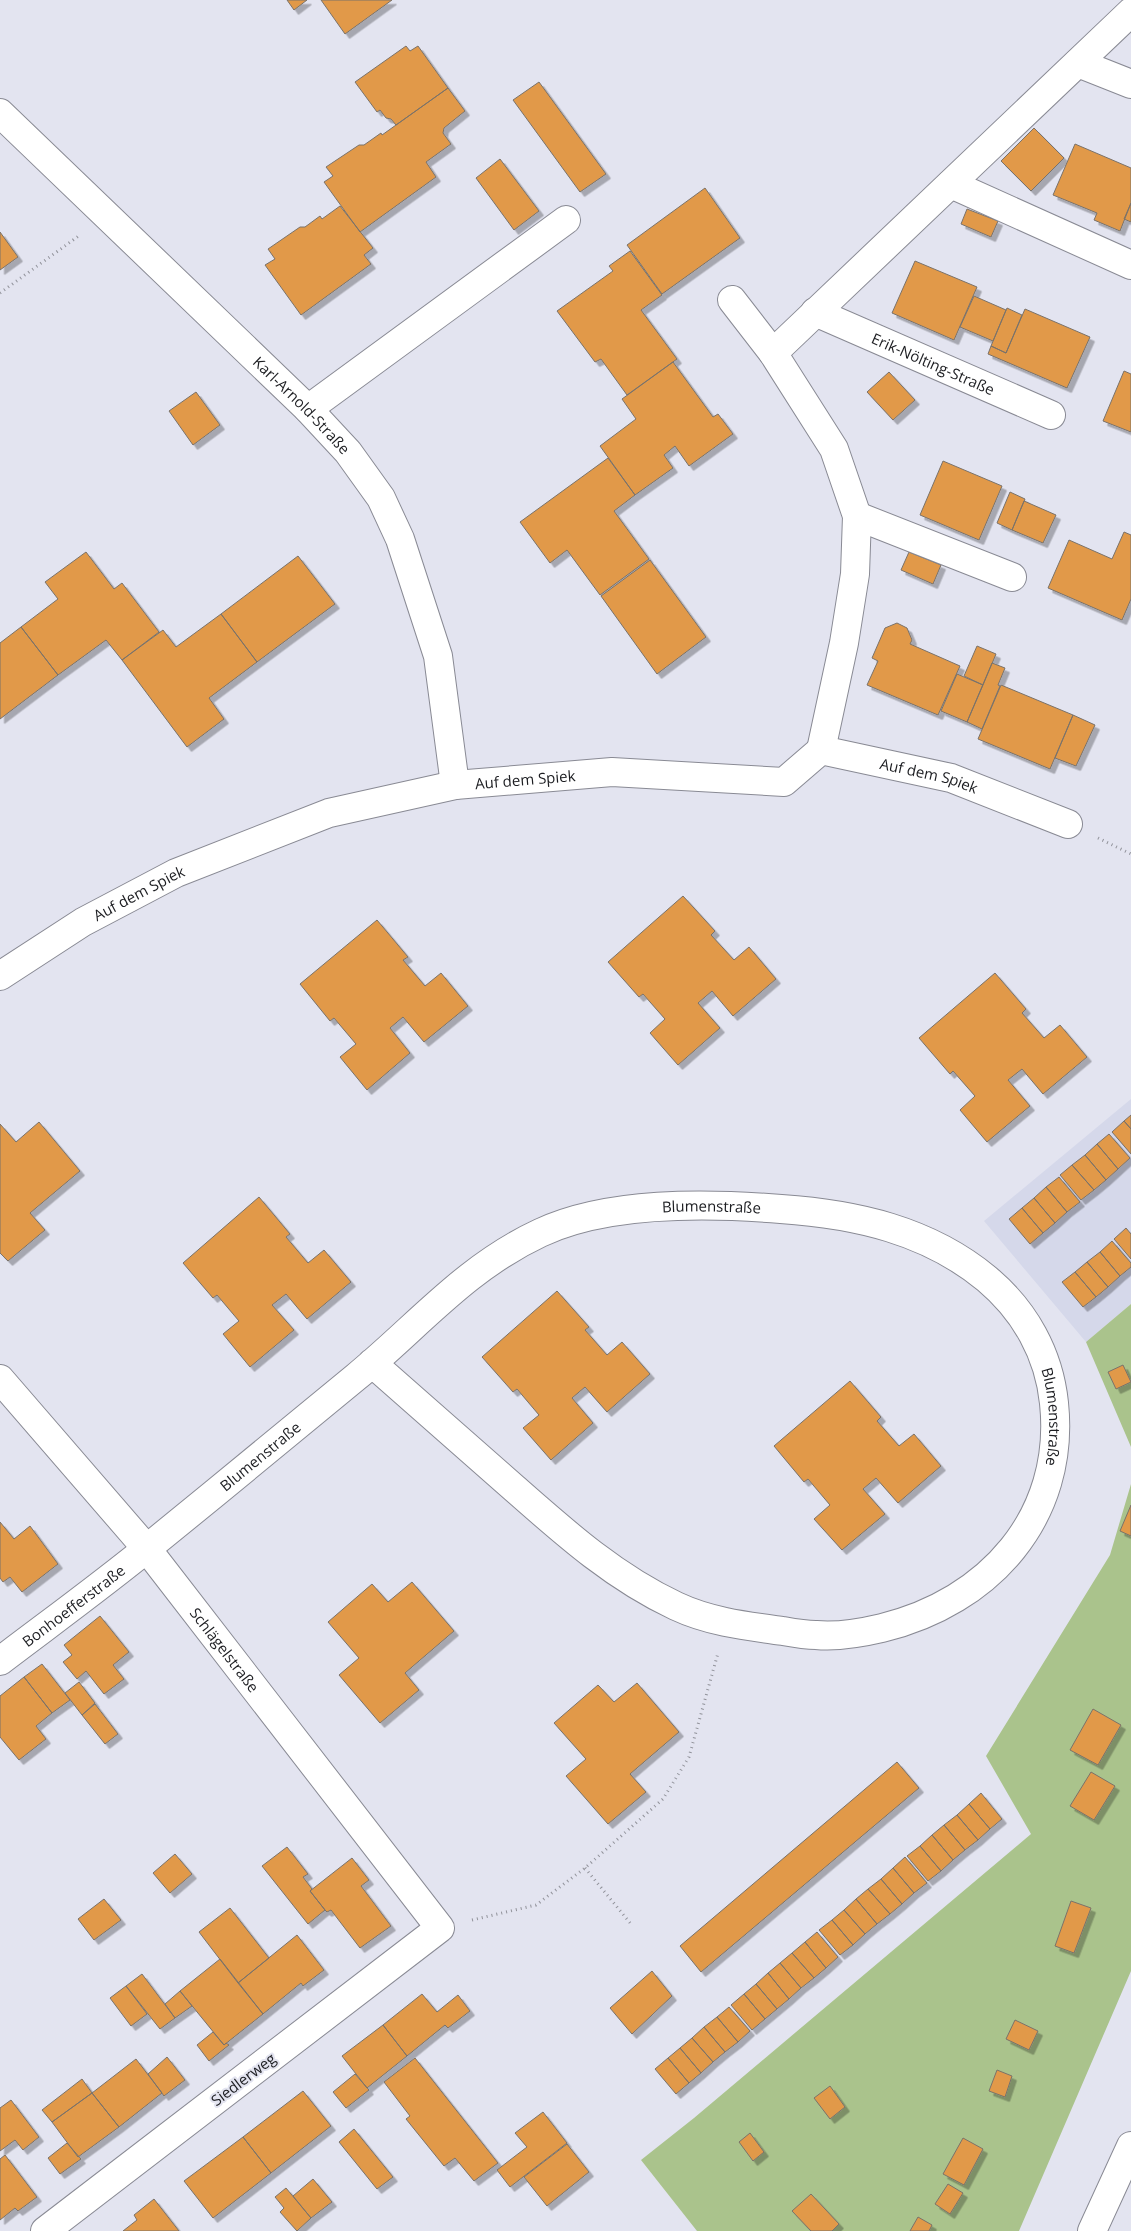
<svg xmlns="http://www.w3.org/2000/svg" width="1131" height="2231" viewBox="0 0 1131 2231" font-family="'Open Sans',sans-serif">
<defs>
<filter id="shadow"><feDropShadow dx="4.5" dy="4.5" stdDeviation="0" flood-color="#0004"/></filter>
</defs>
<rect width="100%" height="100%" fill="#e3e4f0"/>
<path fill="#d5d8ea" d="M1131,1099V1304L1086,1342L984,1221Z"/>
<path fill="#aac38c" d="M1131,1304V1447L1086,1342Z
M1131,1484V1971L1019,2231H697L641,2160L694,2118L1031,1834L986,1756L1110,1555Z"/>
<path fill="#e19948" stroke="#7a726a" filter="url(#shadow)" d="M287,0H307L294,10Z
M321,0H392L345,34Z
M406,46L410,51L418,46L448,88L396,125L391,119L386,118L380,110L377,112L355,82Z
M539,82L606,174L580,192L513,100Z
M448,88L465,111L444,128L443,133L451,144L426,162L436,177L360,232L324,182L333,176L326,167L359,145H364L381,133L382,135Z
M1034,128L1064,158L1031,191L1001,161Z
M1075,144L1131,168V203L1120,231L1094,220L1097,213L1053,195Z
M500,159L539,211L514,230L476,178Z
M705,188L740,238L662,294L627,245Z
M1131,203V222L1124,219Z
M340,206L373,248L364,255L371,264L301,315L265,265L275,259L268,249L300,227H305L320,216L322,219Z
M967,209L998,221L991,237L961,224Z
M0,232L18,257L0,270Z
M630,251L662,295L641,310L677,359L627,395L601,359L595,362L557,311L613,271L609,266Z
M915,261L977,287L954,340L892,313Z
M974,296L1006,310L993,341L960,327Z
M1007,308L1022,315L1006,353L991,346Z
M1025,309L1090,337L1067,388L988,354L991,346L1006,353Z
M673,362L713,417L718,414L733,434L689,466L675,446L664,455L673,468L635,495L600,446L636,419L622,399Z
M1124,371L1131,374V432L1103,421Z
M889,372L915,400L893,420L867,392Z
M196,392L220,425L193,445L169,411Z
M608,458L635,495L614,511L649,559L600,595L567,550L550,563L520,522Z
M943,461L1002,486L979,540L920,515Z
M1010,492L1025,499L1012,530L997,523Z
M1024,501L1056,515L1043,543L1012,530Z
M1124,532L1131,535V599L1122,620L1048,588L1069,540L1112,559Z
M86,552L114,589L122,583L159,632L122,660L106,640L58,675L21,627L58,599L45,582Z
M909,552L941,565L933,584L901,570Z
M298,556L335,604L257,662L221,614Z
M650,560L706,637L657,674L601,596Z
M221,614L257,662L209,698L224,719L187,747L122,660L163,630L176,647Z
M897,623L907,628L912,640L910,644L960,666L938,715L867,685L878,661L872,658L885,628Z
M21,627L58,675L0,719V643Z
M977,646L996,654L983,685L964,676Z
M992,663L1005,668L998,685L1000,686L982,729L967,722Z
M957,674L983,685L967,722L941,711Z
M1001,685L1073,715L1050,769L978,739Z
M1073,715L1095,725L1076,766L1055,758Z
M683,896L715,931L711,935L734,960L749,947L776,979L733,1016L712,991L698,1003L720,1028L678,1065L650,1033L665,1019L643,994L639,997L608,962Z
M377,920L408,957L403,960L425,986L441,973L468,1006L424,1042L403,1017L390,1028L410,1053L367,1090L340,1057L356,1044L334,1018L330,1021L300,984Z
M995,973L1026,1009L1022,1013L1044,1038L1060,1025L1087,1057L1043,1094L1022,1069L1008,1080L1030,1106L987,1142L960,1110L975,1096L953,1071L950,1074L919,1038Z
M1131,1115V1129L1124,1121Z
M1124,1121L1131,1129V1154L1112,1132Z
M39,1122L80,1171L30,1213L45,1230L8,1261L0,1253V1124L16,1142Z
M1109,1134L1130,1158L1118,1169L1097,1144Z
M1097,1144L1118,1169L1106,1180L1085,1155Z
M1085,1155L1106,1180L1094,1190L1072,1165Z
M1072,1165L1094,1190L1081,1200L1060,1175Z
M1059,1177L1080,1202L1067,1212L1046,1187Z
M1046,1187L1067,1212L1055,1223L1034,1198Z
M259,1197L290,1234L286,1237L308,1263L324,1250L351,1282L307,1319L286,1294L272,1305L294,1330L250,1367L223,1334L239,1321L217,1295L213,1298L183,1263Z
M1034,1198L1055,1223L1043,1233L1022,1208Z
M1022,1208L1043,1233L1030,1244L1009,1219Z
M1126,1228L1131,1234V1259L1114,1239Z
M1112,1241L1131,1263V1267L1120,1276L1100,1252Z
M1100,1252L1120,1276L1108,1287L1087,1262Z
M1087,1262L1108,1287L1096,1297L1075,1272Z
M1075,1272L1096,1297L1083,1307L1062,1282Z
M557,1291L589,1327L585,1330L607,1355L622,1342L650,1374L607,1412L585,1387L572,1398L593,1423L551,1460L523,1428L539,1415L517,1389L513,1392L482,1357Z
M1123,1365L1131,1382L1116,1389L1108,1372Z
M850,1381L881,1417L877,1421L899,1446L914,1434L941,1466L898,1503L876,1478L863,1489L885,1514L842,1550L814,1519L830,1505L808,1479L804,1482L774,1446Z
M1131,1505V1536L1120,1531Z
M0,1522L14,1539L30,1526L58,1564L22,1592L10,1577L3,1582L0,1578Z
M412,1582L454,1631L405,1673L419,1690L380,1723L339,1675L359,1658L328,1622L372,1584L388,1602Z
M100,1616L129,1652L113,1665L124,1679L104,1694L86,1671L77,1679L63,1662L72,1655L64,1645Z
M42,1664L70,1700L52,1713L24,1677Z
M24,1677L52,1713L36,1726L46,1739L19,1760L0,1737V1696Z
M79,1682L95,1703L82,1715L65,1693Z
M637,1683L679,1732L630,1774L646,1792L608,1824L566,1776L586,1759L554,1723L598,1685L614,1702Z
M95,1704L118,1734L105,1744L82,1715Z
M1093,1709L1121,1725L1098,1765L1070,1750Z
M897,1762L919,1788L701,1972L680,1946Z
M1091,1772L1115,1786L1094,1820L1070,1806Z
M981,1793L1002,1819L990,1829L969,1804Z
M969,1804L990,1829L978,1840L957,1815Z
M957,1815L978,1840L965,1850L944,1825Z
M944,1825L965,1850L953,1860L932,1835Z
M932,1835L953,1860L941,1871L920,1846Z
M920,1846L941,1871L928,1881L907,1856Z
M287,1847L308,1874L303,1877L312,1889L310,1891L325,1910L308,1924L262,1866Z
M175,1854L192,1874L170,1893L153,1873Z
M905,1857L927,1883L914,1893L893,1868Z
M352,1858L369,1880L361,1886L391,1926L360,1948L331,1910L327,1912L325,1910L310,1891Z
M893,1868L914,1893L902,1904L881,1879Z
M881,1879L902,1904L890,1914L868,1889Z
M868,1889L890,1914L877,1924L856,1899Z
M104,1899L121,1920L94,1940L78,1919Z
M856,1899L877,1924L865,1934L844,1910Z
M1071,1901L1091,1908L1074,1953L1055,1946Z
M230,1908L269,1958L238,1983L199,1932Z
M844,1910L865,1934L853,1945L832,1920Z
M832,1920L853,1945L840,1955L819,1930Z
M817,1932L838,1957L826,1968L805,1942Z
M297,1935L324,1970L303,1986L301,1983L263,2014L238,1983Z
M805,1942L826,1968L814,1978L792,1953Z
M792,1953L814,1978L801,1988L780,1963Z
M220,1959L263,2014L224,2045L180,1991Z
M780,1963L801,1988L789,1999L768,1973Z
M652,1971L672,1996L632,2034L610,2008Z
M768,1973L789,1999L777,2009L756,1984Z
M142,1974L175,2018L160,2029L126,1986Z
M756,1984L777,2009L765,2019L744,1994Z
M126,1986L147,2014L131,2026L110,1998Z
M180,1991L192,2006L175,2018L165,2004Z
M422,1994L437,2012L458,1995L470,2011L448,2028L445,2025L407,2056L383,2025Z
M744,1994L765,2019L752,2030L731,2005Z
M729,2007L750,2031L738,2042L717,2017Z
M717,2017L738,2042L725,2052L704,2027Z
M1015,2020L1038,2031L1029,2050L1006,2039Z
M383,2025L407,2056L367,2088L342,2056Z
M704,2027L725,2052L713,2062L692,2038Z
M213,2032L224,2045L226,2043L229,2045L209,2061L197,2045Z
M692,2038L713,2062L701,2073L680,2048Z
M680,2048L701,2073L689,2083L668,2058Z
M167,2057L185,2080L164,2096L148,2074Z
M415,2058L498,2163L474,2181L455,2158L444,2166L406,2119L410,2116L384,2082Z
M668,2058L689,2083L676,2094L655,2069Z
M136,2059L162,2093L119,2127L92,2093Z
M997,2070L1012,2076L1005,2097L989,2091Z
M355,2074L369,2090L346,2108L333,2092Z
M82,2079L92,2093L52,2122L42,2110Z
M830,2086L845,2107L830,2119L814,2098Z
M303,2091L331,2126L271,2173L243,2137Z
M92,2093L119,2127L78,2157L52,2122Z
M11,2100L39,2137L23,2150L15,2140L0,2151V2108Z
M543,2112L567,2143L510,2187L497,2170L527,2147L515,2133Z
M354,2129L393,2177L377,2189L339,2142Z
M750,2133L764,2152L753,2161L739,2142Z
M243,2137L271,2173L213,2218L184,2181Z
M963,2138L983,2149L964,2185L943,2174Z
M67,2143L81,2159L60,2174L48,2158Z
M567,2144L589,2172L547,2206L524,2177Z
M5,2155L37,2197L18,2211L15,2208L0,2220V2159Z
M313,2179L332,2202L311,2218L293,2196Z
M948,2184L963,2193L950,2214L935,2204Z
M286,2188L311,2218L297,2231L280,2212L284,2208L275,2197Z
M811,2194L839,2224L832,2231H811L792,2211Z
M154,2199L179,2231H123L137,2220L134,2215Z
M918,2217L932,2225L929,2231H910Z"/>
<g fill="none" stroke-linecap="round" stroke-linejoin="round">
<g stroke="#898a94" stroke-width="30">
<g id="minor">
<path d="M1078,63L1131,84"/>
<path id="s1" d="M0,113L308,409L348,452L381,498L400,539L438,656L455,785"/>
<path d="M951,184L1131,265"/>
<path d="M732,300L773,353L834,449L857,516L855,574L844,643L821,750"/>
<path id="s2" d="M815,312L1051,415"/>
<path d="M773,353L1131,12"/>
<path d="M308,409L566,220"/>
<path d="M857,516L1012,577"/>
<path id="s3" d="M821,750L951,778L1068,824"/>
<path id="s4" d="M0,976L83,922L176,873L329,813L455,785L612,772L784,782L821,750"/>
<path id="s5" d="M0,1379L147,1549L440,1928L45,2231"/>
<path id="s6" d="M0,1661C50,1623 101,1586 150,1546C219,1490 288,1433 356,1377C418,1326 465,1268 540,1233C608,1201 706,1203 781,1209C855,1214 928,1230 987,1279C1025,1311 1049,1354 1054,1403C1066,1517 989,1602 882,1628C861,1633 838,1637 816,1635C805,1635 794,1633 783,1631C746,1626 710,1622 676,1606C614,1577 565,1533 514,1488C467,1447 420,1405 372,1363"/>
</g>
</g>
<g stroke="#898a94" stroke-width="30">
<path id="highway" d="M1092,2231L1131,2146"/>
</g>
<path stroke="#91929a" stroke-width="3" stroke-dasharray="1 4" stroke-linecap="butt" d="M0,293L80,235
M1098,838L1131,854
M585,1868L631,1924
M472,1920L536,1905L585,1868L663,1799L689,1757L718,1653"/>
<use href="#minor" stroke="#fff" stroke-width="28"/>
<use href="#highway" stroke="#fff" stroke-width="28"/>
</g>
<g text-anchor="middle" dominant-baseline="central" stroke-width="4" stroke-linejoin="round" paint-order="stroke">
<g font-size="15" fill="#1c1d21" stroke="#e3e4f0">
<text stroke="none"><textPath href="#s2" startOffset="129">Erik-Nölting-Straße</textPath></text>
<text stroke="none"><textPath href="#s1" startOffset="420">Karl-Arnold-Straße</textPath></text>
<text stroke="none"><textPath href="#s3" startOffset="111">Auf dem Spiek</textPath></text>
<text stroke="none"><textPath href="#s4" startOffset="568">Auf dem Spiek</textPath></text>
<text stroke="none"><textPath href="#s4" startOffset="162">Auf dem Spiek</textPath></text>
<text stroke="none"><textPath href="#s6" startOffset="865">Blumenstraße</textPath></text>
<text stroke="none"><textPath href="#s6" startOffset="1314">Blumenstraße</textPath></text>
<text stroke="none"><textPath href="#s6" startOffset="331">Blumenstraße</textPath></text>
<text stroke="none"><textPath href="#s6" startOffset="92">Bonhoefferstraße</textPath></text>
<text stroke="none"><textPath href="#s5" startOffset="352">Schlägelstraße</textPath></text>
<text transform="translate(243 2079) rotate(-37)">Siedlerweg</text>
</g>
</g>
</svg>
